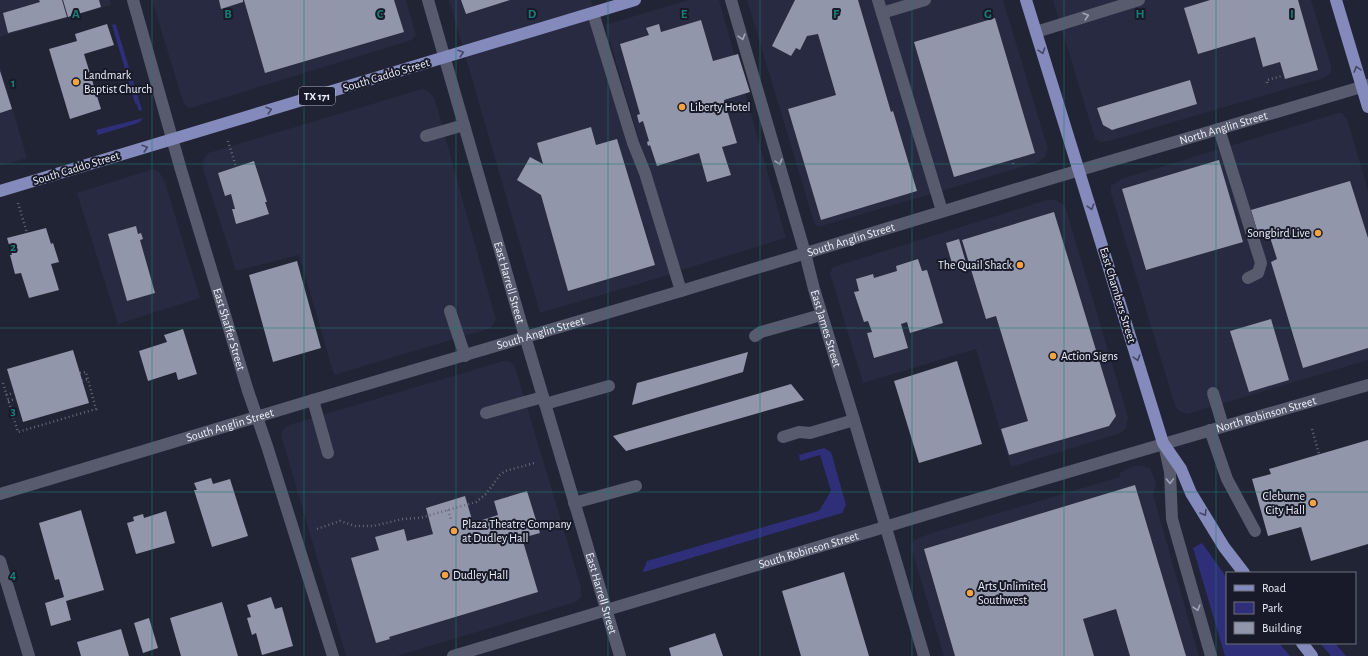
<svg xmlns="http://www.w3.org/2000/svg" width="1368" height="656" viewBox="0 0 1368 656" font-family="'Alegreya Sans',sans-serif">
<rect width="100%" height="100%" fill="#212434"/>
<path fill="#272a40" d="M0,0H110L111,5L0,37Z
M152,0H406L416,35L412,40L191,108L186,106L183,102Z
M449,0H591L672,274L540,313Z
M688,0H719L786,238L678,271L605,25Z
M747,0H1003L1048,149L1045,157L1039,162L822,226H817L814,222Z
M1053,0H1311L1331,65V73L1324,78L1109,141L1101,142L1095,139Z
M0,66L27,158L0,166Z
M422,89L430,92L435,100L496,320L491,328L334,375L299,255L236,271L202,166L203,160L208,153Z
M1338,113H1342L1347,119L1368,190V360L1187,414L1179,411L1175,406L1111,193V186L1121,179Z
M153,169L160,173L165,182L200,298L118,324L77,193Z
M1047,200H1056L1065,206L1128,417L1126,428L1121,433L1011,467L976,349L863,383L830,273L833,267Z
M503,361H509L513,364L516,370L581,587V597L576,602L397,656H346L282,439L281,435L283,429L292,424Z
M1140,465L1150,468L1155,480L1156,485L1153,494L1199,656H944L912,551L911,545L914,540L931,533L1120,477V473L1130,467Z"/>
<path fill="#2f2e79" d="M114,24L116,25L142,110L139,111L137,105L135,103L112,25Z
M143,118L140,122L135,124L98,135L96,130Z
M824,448L831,452L846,505L842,513L644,572L643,571L647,561L819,511L831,491L820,455L800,461L799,455Z
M1202,543L1227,578V643H1279L1290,656H1225L1193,548Z
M1320,643H1335L1346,656H1331Z"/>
<path fill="#9296aa" d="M39,0H62L67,17L8,33L3,13L40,2Z
M63,0H99L101,7L68,17Z
M219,0H243V2L221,9Z
M244,0H394L404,32L265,73Z
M461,0H510L466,14Z
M795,0H858L891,112L893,111L917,191L821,220L788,109L836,95L818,34L807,36L800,50L796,48L791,56L772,46Z
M1210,0H1298L1318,70L1285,79L1280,62L1263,67L1255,37L1198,54L1184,8Z
M995,18L1035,153L954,177L914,42Z
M701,20L713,61L738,54L750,92L724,100L737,143L722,147L731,175L707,182L699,153L657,166L650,145L648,146L647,142L649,141L643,121L639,123L637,115L640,114L620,44L649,35L646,28L659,24L661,32Z
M107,24L114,45L84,54L101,109L70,119L49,49L77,41L75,34Z
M0,71L12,109L0,113Z
M1190,80L1197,104L1112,130L1103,125L1097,108Z
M591,127L596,145L617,139L655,265L568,291L541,195L517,180L530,157L543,164L537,143Z
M1219,160L1243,242L1146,270L1122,189Z
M254,161L267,202H265L269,214L236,224L232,209H235L231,194L225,196L218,173Z
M1350,181L1368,238V348L1303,368L1271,262L1277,259L1269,234L1259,237L1251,210Z
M1054,212L1116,416L1109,426L1009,455L1001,429L1028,421L996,316L986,319L962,240Z
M136,226L138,234L141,233L143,239L140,240L155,293L127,301L108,234Z
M46,228L51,244L53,243L59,262L51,264L59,290L29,298L21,273L15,274L10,255H12L7,238Z
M959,239L967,266L954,270L946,243Z
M918,259L922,271L927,270L943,323L910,333L907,322L901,324L908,348L874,358L867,333L872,332L868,321L864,322L854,292L859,291L856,279L873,274L874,278L897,271L896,266Z
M297,261L321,348L273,362L249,275Z
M1271,319L1289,380L1249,392L1230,331Z
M183,329L197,374L178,380L176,372L148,381L139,351L167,342L164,335Z
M73,350L89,403L23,422L7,369Z
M748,352L743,372L632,405L637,383Z
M957,361L982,444L919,463L894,381Z
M791,384L804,400L626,451L613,436Z
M1368,440V544L1311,561L1301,527L1268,536L1252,479L1271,474L1269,469Z
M211,478L213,484L230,479L248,536L212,547L194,490H197L194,483Z
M1135,485L1186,656H1130L1116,609L1083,619L1094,656H955L924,549Z
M527,491L540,533L522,538L538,592L389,637L390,639L376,643L351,558L379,550L375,537L404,529L407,541L433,534L426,508L465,496L473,523L498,515L494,501Z
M81,510L104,590L66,601L71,620L51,626L45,603L64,597L59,579L55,580L39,523Z
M166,511L175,543L136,554L127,523L134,521L133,517L143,514L144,518Z
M844,572L869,656H801L782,591Z
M271,597L275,609L282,607L293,646L262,655L256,633L252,635L247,618L251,617L247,605Z
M222,602L238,656H181L170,618Z
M149,618L158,648L143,653L134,623Z
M121,629L129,656H81L77,642Z
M715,633L723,656H671L669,648Z"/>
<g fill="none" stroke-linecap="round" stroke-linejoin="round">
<path stroke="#666877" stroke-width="2.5" stroke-dasharray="1 3" stroke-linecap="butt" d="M1267,83V80L1282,76
M228,141L236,167
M1013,163L1014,167
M18,203L27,233
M82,381L88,379
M3,383L18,432L96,409L86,372L80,373
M6,395L14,393
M8,401L16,399
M1312,429L1319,454
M448,510L451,519
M317,529L340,521L355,526H373L403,519L420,518L476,502L486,494L500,475L505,471L535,463"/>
<g stroke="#585a6d" stroke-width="12">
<path id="s1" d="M133,0L181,170L248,391L267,446L333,656"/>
<path id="s2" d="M428,0L519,316L620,656"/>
<path id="s3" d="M731,0L805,253L814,289L854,420L924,656"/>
<path d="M878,0L942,211"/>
<path d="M593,13L633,143L645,173L681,291"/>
<path d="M882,13L925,0"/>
<path d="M1036,32L1139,0"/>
<path d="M1219,129L1261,263L1258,273L1248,278"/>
<path d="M426,136L464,125"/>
<path d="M450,311L465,356"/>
<path d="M755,336L761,332L821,315"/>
<path d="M1213,393L1223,426"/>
<path d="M313,400L328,453"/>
<path d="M545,404L609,386"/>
<path d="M486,413L543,397"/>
<path d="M1210,430L1227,479L1255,531"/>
<path d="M783,437L799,432L810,433L854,420"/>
<path d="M1164,444L1170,472L1172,519L1211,656"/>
<path id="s4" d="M0,494L313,400L681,291L1053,178L1368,85"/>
<path d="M574,503L636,486"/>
<path d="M0,561L29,656"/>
<path id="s5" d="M453,656C597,612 741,570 885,527C1046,478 1207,431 1368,385"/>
</g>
<path stroke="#848abc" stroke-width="12" d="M1026,0L1163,443L1181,469L1191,493L1224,547L1244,573
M1336,0L1368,107
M0,191L635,0
M1302,643L1312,656"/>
</g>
<defs><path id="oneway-chevron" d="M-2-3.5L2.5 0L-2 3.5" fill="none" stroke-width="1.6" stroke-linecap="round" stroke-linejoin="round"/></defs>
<g stroke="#a2a4b4">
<use href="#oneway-chevron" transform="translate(1086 16) rotate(-17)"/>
<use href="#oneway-chevron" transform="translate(742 37) rotate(74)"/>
<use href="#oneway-chevron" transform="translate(779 162) rotate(74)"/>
<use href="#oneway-chevron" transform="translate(1170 481) rotate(88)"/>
<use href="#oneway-chevron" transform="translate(1197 608) rotate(74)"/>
</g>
<g stroke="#434764">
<use href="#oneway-chevron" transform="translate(1042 51) rotate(72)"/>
<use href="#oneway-chevron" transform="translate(461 53) rotate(-17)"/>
<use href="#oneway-chevron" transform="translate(1357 69) rotate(-107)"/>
<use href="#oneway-chevron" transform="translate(269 110) rotate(-17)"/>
<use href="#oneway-chevron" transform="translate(145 148) rotate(-17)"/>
<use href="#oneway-chevron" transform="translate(1091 207) rotate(73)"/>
<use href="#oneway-chevron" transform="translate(1137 358) rotate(73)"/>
<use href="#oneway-chevron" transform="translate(1204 513) rotate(59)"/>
</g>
<path fill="none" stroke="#1a7c75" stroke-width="1" stroke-opacity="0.55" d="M152,0V656M304,0V656M456,0V656M608,0V656M760,0V656M912,0V656M1064,0V656M1216,0V656M0,164H1368M0,328H1368M0,492H1368"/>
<g fill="#f3a442" stroke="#181a29" stroke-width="1.5">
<circle cx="76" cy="82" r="4"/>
<circle cx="682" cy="107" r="4"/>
<circle cx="1318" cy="233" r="4"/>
<circle cx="1020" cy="265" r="4"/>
<circle cx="1053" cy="356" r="4"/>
<circle cx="1313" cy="503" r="4"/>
<circle cx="454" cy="531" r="4"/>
<circle cx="445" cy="575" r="4"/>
<circle cx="970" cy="593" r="4"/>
</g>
<g text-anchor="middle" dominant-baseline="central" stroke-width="4" stroke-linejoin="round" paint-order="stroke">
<rect fill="#181a29" stroke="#adafbb" stroke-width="1" x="299" y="87" width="36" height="18" rx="3"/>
<g font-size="11" font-weight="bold" fill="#edeffa">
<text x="317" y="96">TX 171</text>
</g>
<g font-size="12" fill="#edeffa" stroke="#181a29" text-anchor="start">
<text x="84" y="75">Landmark<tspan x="84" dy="14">Baptist Church</tspan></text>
<text x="690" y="107">Liberty Hotel</text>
<text x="1310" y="233" text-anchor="end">Songbird Live</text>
<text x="1012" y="265" text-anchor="end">The Quail Shack</text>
<text x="1061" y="356">Action Signs</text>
<text x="1305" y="496" text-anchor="end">Cleburne<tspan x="1305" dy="14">City Hall</tspan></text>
<text x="462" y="524">Plaza Theatre Company<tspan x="462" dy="14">at Dudley Hall</tspan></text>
<text x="453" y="575">Dudley Hall</text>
<text x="978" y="586">Arts Unlimited<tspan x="978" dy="14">Southwest</tspan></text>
</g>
<g font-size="12" fill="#edeffa" stroke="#181a29">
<text transform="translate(386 75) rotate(-17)">South Caddo Street</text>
<text stroke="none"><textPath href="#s4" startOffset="1277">North Anglin Street</textPath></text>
<text transform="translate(76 168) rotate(-17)">South Caddo Street</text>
<text stroke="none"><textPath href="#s4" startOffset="888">South Anglin Street</textPath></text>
<text stroke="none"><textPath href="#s2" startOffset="294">East Harrell Street</textPath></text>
<text transform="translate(1118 295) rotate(73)">East Chambers Street</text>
<text stroke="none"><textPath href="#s3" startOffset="342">East James Street</textPath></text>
<text stroke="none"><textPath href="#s1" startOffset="343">East Shaffer Street</textPath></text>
<text stroke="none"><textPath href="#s4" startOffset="564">South Anglin Street</textPath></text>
<text stroke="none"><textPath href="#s5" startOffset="848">North Robinson Street</textPath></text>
<text stroke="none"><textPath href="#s4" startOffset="240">South Anglin Street</textPath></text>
<text stroke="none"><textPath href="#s5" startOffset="371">South Robinson Street</textPath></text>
<text stroke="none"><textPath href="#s2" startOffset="618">East Harrell Street</textPath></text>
</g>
</g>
<g font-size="13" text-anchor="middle" font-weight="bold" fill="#1a7c75" stroke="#181a29" stroke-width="4" stroke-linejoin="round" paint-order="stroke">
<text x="76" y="18">A</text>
<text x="228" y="18">B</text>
<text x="380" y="18">C</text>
<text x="532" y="18">D</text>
<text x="684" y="18">E</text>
<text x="836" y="18">F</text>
<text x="988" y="18">G</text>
<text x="1140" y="18">H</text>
<text x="1292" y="18">I</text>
<text x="13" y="87">1</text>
<text x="13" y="251">2</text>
<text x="13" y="415">3</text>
<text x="13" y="579">4</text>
</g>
<rect x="1226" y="572" width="130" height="72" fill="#181a29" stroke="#6d6f7d"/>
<rect x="1234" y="585" width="20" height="6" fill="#848abc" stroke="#6d6f7d"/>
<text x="1262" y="592" font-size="12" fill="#edeffa">Road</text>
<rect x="1234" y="602" width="20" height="12" fill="#2f2e79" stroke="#6d6f7d"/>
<text x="1262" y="612" font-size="12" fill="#edeffa">Park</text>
<rect x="1234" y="622" width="20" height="12" fill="#9296aa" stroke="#6d6f7d"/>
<text x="1262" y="632" font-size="12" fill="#edeffa">Building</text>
</svg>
